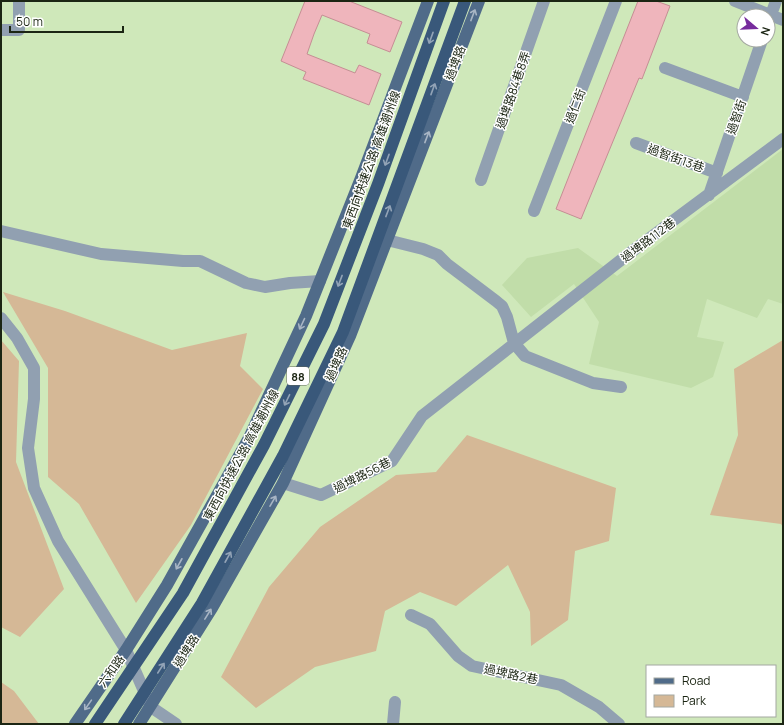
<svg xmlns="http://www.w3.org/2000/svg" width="784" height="725" viewBox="0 0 784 725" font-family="Manrope,'Noto Sans TC',sans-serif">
<rect width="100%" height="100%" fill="#cfe8ba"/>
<path fill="#c1dda9" d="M783,149V304L768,299L757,318L707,299L697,337L724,342L713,377L691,388L589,364L599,322L574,284L531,317L502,285L527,258L578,248L617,276Z"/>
<path fill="#d5b896" d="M3,292L65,311L172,350L247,333L240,366L263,389L191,525L136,603L79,504L48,477V368Z
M1,340L19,361L16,462L64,589L20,637L1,627Z
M783,340V527L781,524L710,515L738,435L734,369Z
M467,435L616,488L609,541L575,551L568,620L531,646L530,612L508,565L456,606L420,592L385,611L376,651L315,667L256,708L221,677L269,587L320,527L396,475L436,472Z
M1,682L14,691L39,724H1Z"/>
<path fill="#efb5bc" stroke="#c58e94" d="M305,1H349L402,22L390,52L367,43L370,34L322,15L314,34L307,54L355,73L359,65L381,74L369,105L303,79L306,72L281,61Z
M638,1H656L670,6L642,79L639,78L581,219L556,209Z"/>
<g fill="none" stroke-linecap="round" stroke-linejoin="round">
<path stroke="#91a0b1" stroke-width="12" d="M735,1L783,20
M768,23L776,1
M1,30H19V1
M665,68L743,97
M636,143L717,173
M481,180L544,1
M709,195L762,40
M534,211L616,1
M1,231L101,254L183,261H200L246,283L265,287L290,283L320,281
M387,240L423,249L438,255L447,264L496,301L502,306L507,317L514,343L525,356L593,383L621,387
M1,318L17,338L34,368V399L28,448L34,488L58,541L126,650L151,707L176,724
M283,483L321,495L392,461L422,416L635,249L783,139
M411,615L430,624L458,656L472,666L561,685L599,707L619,724
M393,724L395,702"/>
<path stroke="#506b89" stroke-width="12" d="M75,724L126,650L167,585L249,438L306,316L361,178L428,1
M139,724L212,608L283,483L350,336L479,1"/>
<path stroke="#39587a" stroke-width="12" d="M95,724L183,593L264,445L324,324L378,184L444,1
M124,724L202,603L283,456L343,332L465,1"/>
</g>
<defs><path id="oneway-shaft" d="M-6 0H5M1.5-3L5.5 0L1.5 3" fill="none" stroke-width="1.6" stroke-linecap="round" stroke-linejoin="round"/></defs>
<g stroke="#a8b5c4">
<use href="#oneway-shaft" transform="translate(473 15) rotate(-69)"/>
<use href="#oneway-shaft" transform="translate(427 137) rotate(-69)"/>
<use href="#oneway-shaft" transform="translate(302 324) rotate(115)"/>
<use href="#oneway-shaft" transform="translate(273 501) rotate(-60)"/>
<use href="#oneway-shaft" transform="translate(179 564) rotate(119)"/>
<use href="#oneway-shaft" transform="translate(208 614) rotate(-58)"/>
<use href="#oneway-shaft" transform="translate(88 705) rotate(125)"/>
</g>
<g stroke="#92a3b6">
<use href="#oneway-shaft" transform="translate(431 38) rotate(110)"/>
<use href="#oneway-shaft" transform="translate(433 89) rotate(-70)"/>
<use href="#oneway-shaft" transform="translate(387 160) rotate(110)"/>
<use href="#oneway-shaft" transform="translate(388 211) rotate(-69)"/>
<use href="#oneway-shaft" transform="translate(340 281) rotate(111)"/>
<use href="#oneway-shaft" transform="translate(287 400) rotate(116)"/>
<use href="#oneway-shaft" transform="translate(228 557) rotate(-61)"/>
<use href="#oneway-shaft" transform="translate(161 668) rotate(-57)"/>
</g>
<g text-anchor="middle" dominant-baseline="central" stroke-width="3" stroke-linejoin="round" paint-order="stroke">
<rect fill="#fff" stroke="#5f665a" stroke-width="1" x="287" y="367" width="22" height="18" rx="3"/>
<g font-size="11" font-weight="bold" fill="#1b2513">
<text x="298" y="376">88</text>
</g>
<g font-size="12" fill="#1b2513" stroke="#fff">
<text transform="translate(455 63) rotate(-69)">過埤路</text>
<text transform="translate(513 90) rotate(-71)">過埤路84巷8弄</text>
<text transform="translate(575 106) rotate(-69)">過仁街</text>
<text transform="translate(736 117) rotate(-71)">過智街</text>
<text transform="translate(676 158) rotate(20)">過智街13巷</text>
<text transform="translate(371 160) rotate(-70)">東西向快速公路 高雄潮州線</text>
<text transform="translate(648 240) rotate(-37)">過埤路112巷</text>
<text transform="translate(336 364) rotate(-66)">過埤路</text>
<text transform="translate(241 455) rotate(-62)">東西向快速公路 高雄潮州線</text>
<text transform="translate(362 475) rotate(-27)">過埤路56巷</text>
<text transform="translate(186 651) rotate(-58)">過埤路</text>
<text transform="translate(111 671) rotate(-55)">六和路</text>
<text transform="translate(511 674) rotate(12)">過埤路2巷</text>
</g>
</g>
<rect width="784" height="725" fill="none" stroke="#1b2513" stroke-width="4"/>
<rect x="646" y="665" width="130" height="52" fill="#ffffff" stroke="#a4a8a1"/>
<rect x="654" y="678" width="20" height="6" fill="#506b89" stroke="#a4a8a1"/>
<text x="682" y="685" font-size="12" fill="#1b2513">Road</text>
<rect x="654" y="695" width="20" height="12" fill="#d5b896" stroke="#a4a8a1"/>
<text x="682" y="705" font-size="12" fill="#1b2513">Park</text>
<g transform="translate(756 28) rotate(109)"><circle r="19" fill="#ffffff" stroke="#a4a8a1"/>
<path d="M0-3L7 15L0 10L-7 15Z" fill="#762b9d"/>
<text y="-6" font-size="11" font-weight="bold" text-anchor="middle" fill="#1b2513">N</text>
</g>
<path d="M10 26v6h113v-6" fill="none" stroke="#1b2513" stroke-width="2"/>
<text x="16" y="26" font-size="12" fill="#1b2513" stroke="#ffffff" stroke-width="3" paint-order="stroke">50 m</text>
</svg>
